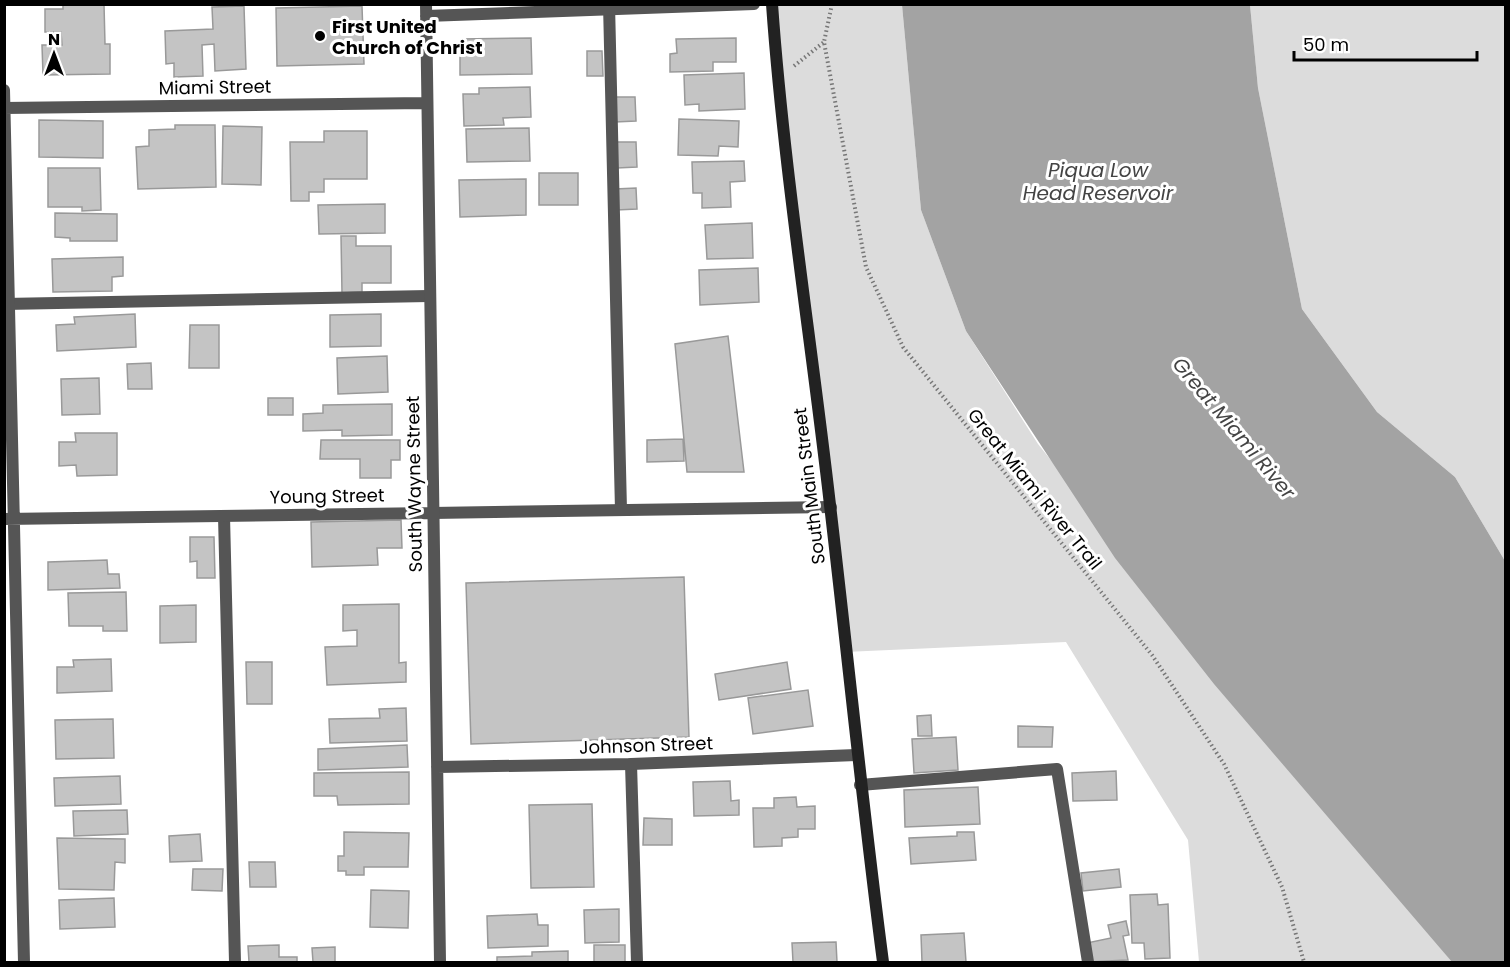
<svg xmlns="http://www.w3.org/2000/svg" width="1510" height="967" viewBox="0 0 1510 967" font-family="Poppins,sans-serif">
<rect width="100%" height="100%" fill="#fff"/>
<path fill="#dcdcdc" d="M772,5H902L921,210L966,331L1038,444L1452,962H1199L1188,840L1066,642L845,652Z
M1250,5H1505V561L1455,477L1377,412L1302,309L1258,88Z"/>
<path fill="#a3a3a3" d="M902,5H1250L1258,88L1302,309L1377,412L1455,477L1505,561V962H1452L1214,684L1115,558L966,331L921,210Z"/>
<path fill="#c4c4c4" stroke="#999" stroke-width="1.5" d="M63,4H104L105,44H110V74L43,75L42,45H62L61,32H45V9H63Z
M244,6L246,69L215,71L214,44L202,45L203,76L174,77V63L166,64L165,31L213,29L212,7Z
M362,6L364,64L277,66L276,8Z
M531,38L532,74L460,75V39Z
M736,38V62H713V71L670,72V54L677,53L676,39Z
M587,51H602L603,76H587Z
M744,73L745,109L699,111V104L685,105L684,75Z
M530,87L531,117L503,118L504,125L464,126L463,94H479V88Z
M615,97H635L636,121L615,122Z
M679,119L739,121L738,147L719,146L718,156L678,155Z
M39,120L103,121V158L39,157Z
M175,125H215L216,187L138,189L136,147L149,146V130L175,129Z
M223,126L262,127L261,185L222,184Z
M529,128L530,161L467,162L466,129Z
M324,131H367V179H324V192H309V201H291L290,142H324Z
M617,142H636L637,167L617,168Z
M744,161L745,181L730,182L731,207L702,208V193H693L692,162Z
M48,168H100L101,210L82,211V207H48Z
M539,173H578V205H539Z
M526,179V215L460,217L459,180Z
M636,188L637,209L616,210L615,189Z
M385,204V233L319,234L318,205Z
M55,213L117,214V241H70V238L55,237Z
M752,223L753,258L707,259L705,225Z
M341,236H356V246H391V283H362V292L342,293Z
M123,257V276L112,277V291L53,292L52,259Z
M758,268L759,302L700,305L699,270Z
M135,314L136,347L57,351L56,325L75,324L74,317Z
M381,314V346L330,347V315Z
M190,325H219V368H189Z
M728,336L744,472H687L675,344Z
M387,356L388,392L338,394L337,358Z
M151,363L152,389H128L127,364Z
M99,378L100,414L62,415L61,379Z
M268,398H293V415H268Z
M392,404V435L342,436V430L303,431V414L323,413V405Z
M75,433H117V475L77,476L76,465L59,466V442H76Z
M683,439L684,461L647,462V440Z
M321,440H400V460H391V478H360V459H320Z
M401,520L402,548H377L378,565L312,567L311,522Z
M190,537H214L215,578H197V561L190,562Z
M107,560L108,574H119L120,588L48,590V562Z
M684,577L689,737L471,744L466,583Z
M126,592L127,631H103V626H69L68,593Z
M399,604V663L406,662V682L327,685L325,647L357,646V630L343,631V605Z
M196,605V642L160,643V606Z
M111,659L112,691L57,693V667H74L73,660Z
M246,662H272V704H247Z
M787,662L791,689L719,700L715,674Z
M808,690L813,726L753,734L748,698Z
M406,708L407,741L330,743L329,719L380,718L379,709Z
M931,715L932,736H918L917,716Z
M113,719L114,758L56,759L55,720Z
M1018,726L1053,727L1052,747H1018Z
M956,737L958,770L914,773L912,739Z
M407,745L408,767L318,770V749Z
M1116,771L1117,800L1073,801L1072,773Z
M409,772V804L338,805L337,796H314V773Z
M120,776L121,804L55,806L54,778Z
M730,781L731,801L739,800V815L694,816L693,782Z
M978,787L980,824L905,827L904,790Z
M796,797L797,807L815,806V829H798V837L782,838V846L754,847L753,808H774V798Z
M592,804L594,887L531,888L529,805Z
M127,810L128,834L74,836L73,811Z
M644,818L672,819V845H643Z
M344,832L409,833L408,867H364V875H346V871H338V856H344Z
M957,832H974L976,860L911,864L909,838L957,836Z
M200,834L202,861L170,862L169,836Z
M57,838L125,839V863L115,862L114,890L59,889Z
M249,862H275L276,887H250Z
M193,869H223L222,891L192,890Z
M1119,869L1121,887L1083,891L1081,873Z
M371,890L409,891L408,928L370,927Z
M1157,894L1158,905L1168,904L1170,958L1145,959L1144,943H1132L1130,895Z
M114,898L115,927L60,929L59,900Z
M619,909V942L585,943L584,910Z
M537,914L538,925H548V946L488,948L487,916Z
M1126,921L1129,935L1123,936L1128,960L1086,962L1082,944L1111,938L1108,925Z
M964,933L966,962H922L921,935Z
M836,942L837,962H793L792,943Z
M279,945V957H297V962H249L248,946Z
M594,945H625V962H594Z
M335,947V962H313L312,948Z
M568,951V962H497V957L532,956V952Z"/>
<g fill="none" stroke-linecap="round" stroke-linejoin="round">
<path stroke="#777" stroke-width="4" stroke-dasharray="1.5 3" stroke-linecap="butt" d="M832,4L824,42L866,267L903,347L1152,655L1224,764L1282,887L1304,962
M794,66L824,42"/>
<path stroke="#555" stroke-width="12" d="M609,4L621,510
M4,304L429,296
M432,513L831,507
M224,516L235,962
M631,764L637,962
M860,785L1057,769L1088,962"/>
<path stroke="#555" stroke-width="12" d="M426,4L440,962
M426,16L754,4
M4,90L24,962
M4,108L426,103
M4,519L432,513
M437,767L631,764L856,755"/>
<path stroke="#222" stroke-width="12" d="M772,4C784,172 811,338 830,505C848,658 863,810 883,962"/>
</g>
<circle fill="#000" stroke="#fff" stroke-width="2" cx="320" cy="36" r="6"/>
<g text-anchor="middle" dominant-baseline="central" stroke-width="6" stroke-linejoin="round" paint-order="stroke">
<g font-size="18" font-weight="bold" fill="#000" stroke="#fff" text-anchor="start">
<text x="332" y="26">First United<tspan x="332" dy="21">Church of Christ</tspan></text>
</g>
<g font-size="18" fill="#000" stroke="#fff">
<text transform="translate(215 87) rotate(-1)">Miami Street</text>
<text transform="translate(414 484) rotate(-91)">South Wayne Street</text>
<text transform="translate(809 486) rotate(-97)">South Main Street</text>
<text transform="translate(1035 489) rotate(51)">Great Miami River Trail</text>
<text transform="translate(327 496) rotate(-1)">Young Street</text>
<text transform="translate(646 745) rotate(-2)">Johnson Street</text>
</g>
<g font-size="20" font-style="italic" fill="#444" stroke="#fff">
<text x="1098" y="170">Piqua Low<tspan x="1098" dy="23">Head Reservoir</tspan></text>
<text transform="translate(1234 428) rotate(50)">Great Miami River</text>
</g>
</g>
<rect width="1510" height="967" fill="none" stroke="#000000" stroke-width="12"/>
<g transform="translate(54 54)" stroke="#ffffff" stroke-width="4.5" paint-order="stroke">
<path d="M0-4.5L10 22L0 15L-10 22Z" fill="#000000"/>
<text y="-9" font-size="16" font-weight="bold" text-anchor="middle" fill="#000000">N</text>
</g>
<path d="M1294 51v9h183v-9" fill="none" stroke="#000000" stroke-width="3"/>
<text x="1303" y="51" font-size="18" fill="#000000" stroke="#ffffff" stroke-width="4.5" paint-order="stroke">50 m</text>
</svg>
